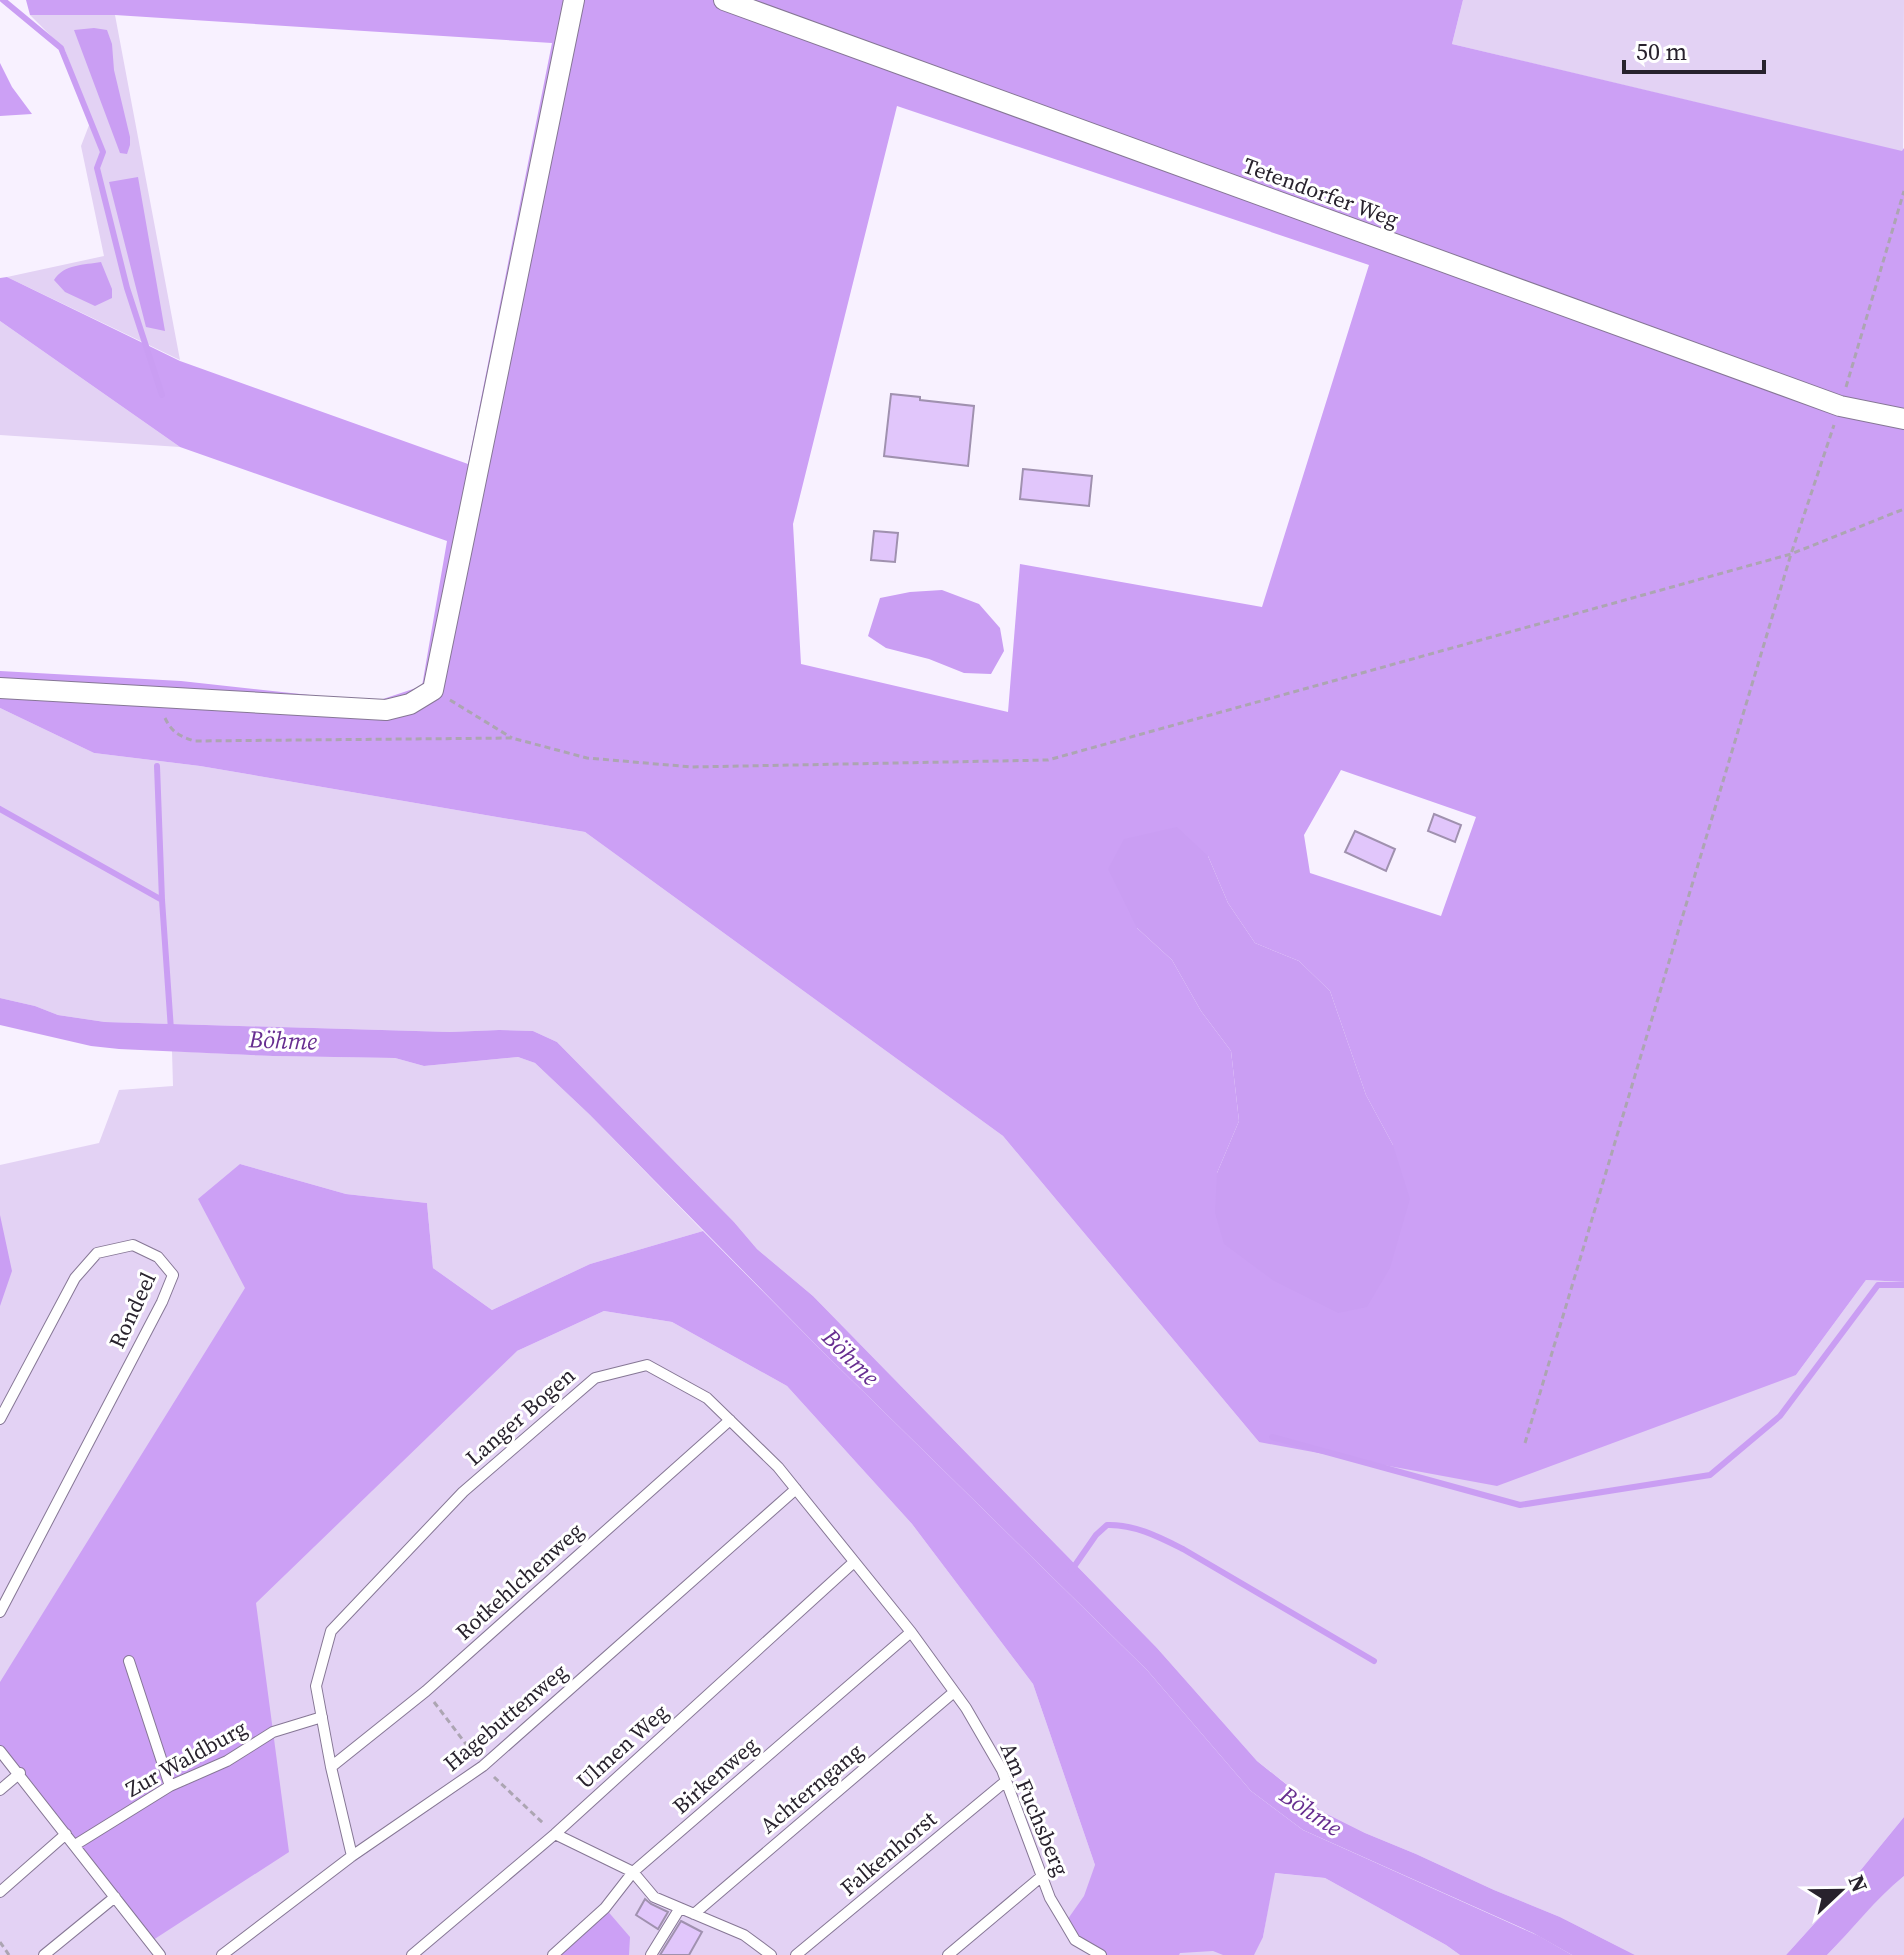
<svg xmlns="http://www.w3.org/2000/svg" width="1904" height="1955" viewBox="0 0 1904 1955" font-family="'Source Serif 4',serif">
<rect width="100%" height="100%" fill="#f8f1ff"/>
<path fill="#e3d2f4" d="M1463,0H1904L1903,152L1452,44Z
M30,15H115L180,360L7,277L104,256L81,146L91,120L65,50Z
M0,321L180,447L0,435Z
M0,708L94,753L200,766L585,832L1003,1136L1259,1442L1796,1375L1866,1280L1904,1282V1817L1842,1893L1786,1955H1635L1560,1917L1494,1890L1416,1854L1365,1833L1321,1811L1257,1761L1157,1648L813,1296L757,1249L734,1222L557,1042L533,1031L499,1030L450,1032L105,1022L58,1015L35,1006L0,998Z
M172,1051L273,1056L395,1058L424,1066L518,1057L535,1063L590,1115L703,1231L590,1264L492,1310L433,1268L427,1203L346,1194L240,1164L517,1351L604,1311L672,1322L787,1386L912,1524L1033,1684L1095,1865L1263,1937L1274,1873L1325,1878L1446,1945L1460,1955H0V1165L99,1143L119,1090L173,1086Z
M1904,1876V1955H1827C1853,1929 1875,1898 1904,1876Z"/>
<path fill="#cca0f5" fill-rule="evenodd" d="M26,0H1463L1452,44L1902,151L1904,148V1282L1866,1280L1796,1375L1497,1486L1259,1442L1003,1136L585,832L200,766L94,753L0,708V671L181,681L374,702L422,686L447,541L180,447L0,321V278L7,277L180,361L468,464L552,43L115,15H30ZM897,106L1369,265L1262,607L1020,564L1008,712L801,664L793,524ZM1341,770L1476,817L1441,916L1310,873L1304,835ZM1208,856L1228,903L1255,943L1299,961L1330,991L1366,1095L1393,1145L1217,1173L1239,1121L1231,1051L1201,1011L1172,960L1137,928Z
M0,63L12,87L32,114L0,116Z
M240,1164L346,1194L427,1203L433,1268L492,1310L590,1264L703,1231L823,1352L1147,1670L1251,1791L1303,1830L1539,1936L1572,1955H1460L1446,1945L1325,1878L1275,1873L1263,1937L1254,1955H1223L1213,1951L1180,1953L1179,1955H1101L1075,1940L1065,1923L1084,1896L1095,1865L1033,1684L912,1524L787,1386L672,1322L604,1311L517,1351L256,1603L289,1852L150,1942L0,1751V1682L245,1288L198,1199Z
M605,1908L630,1937L629,1955H553Z"/>
<path fill="#ca9ef3" d="M94,28L107,30L112,44L114,70L130,137V145L127,154L120,153L74,30Z
M138,177L165,331L146,327L109,182Z
M101,262L112,289V298L95,306L65,292L54,280C64,264 84,265 101,262Z
M942,590L979,604L1000,628L1004,651L991,674L964,673L929,659L886,648L868,636L880,598L910,592Z
M1177,827L1208,856L1228,903L1255,943L1299,961L1330,991L1366,1095L1393,1145L1410,1199L1390,1268L1367,1307L1338,1313L1274,1281L1224,1244L1215,1213L1217,1173L1239,1121L1231,1051L1201,1011L1172,960L1137,928L1108,869L1124,839Z
M0,998L35,1006L58,1015L105,1022L450,1032L499,1030L533,1031L557,1042L734,1222L757,1249L813,1296L1157,1648L1257,1761L1286,1784L1321,1811L1365,1833L1416,1854L1494,1890L1560,1917L1635,1955H1572L1533,1933L1303,1830L1251,1791L1147,1670L823,1352L590,1115L535,1063L518,1057L424,1066L395,1058L273,1056L119,1049L91,1046L0,1025Z
M0,1215L12,1271L0,1306Z
M1904,1817V1876C1875,1899 1853,1929 1827,1955H1786L1842,1893Z"/>
<g fill="none" stroke-linecap="round" stroke-linejoin="round">
<path stroke="#ca9ef3" stroke-width="6" d="M3,0L61,48L103,152L97,168L127,288L162,395
M157,766L162,900L171,1030
M0,809L162,900
M1272,1437L1520,1505L1710,1475L1780,1416L1878,1285H1904
M1071,1571L1096,1535L1107,1525C1134,1524 1159,1537 1183,1549L1374,1661"/>
</g>
<path fill="#e1c6fb" stroke="#a091af" stroke-width="2" d="M891,394L920,397V400L974,406L968,466L884,456Z
M1023,469L1092,476L1089,506L1020,499Z
M874,531L898,533L895,562L871,560Z
M1434,814L1461,825L1455,842L1428,831Z
M1355,831L1395,849L1386,871L1345,852Z
M645,1899L651,1904L668,1912L658,1929L636,1915Z
M681,1921L702,1932L689,1955H660Z"/>
<g fill="none" stroke-linecap="round" stroke-linejoin="round">
<g stroke="#867795" stroke-width="12">
<path id="lane" d="M0,1419L75,1278L97,1253L133,1245L158,1257L173,1275L162,1302L0,1612
M129,1661L170,1786
M0,1751L160,1955
M331,1767L426,1691L730,1420
M0,1790L20,1773
M555,1834L633,1872L654,1897L744,1935L771,1955
M75,1845L170,1786L227,1761L273,1732L322,1717
M352,1856L331,1767L316,1686L331,1631L463,1492L595,1378L647,1365L707,1398L778,1467L911,1632L966,1708L1002,1770L1050,1898L1065,1923L1075,1940L1101,1955
M0,1892L66,1834
M694,1914L954,1692
M44,1955L115,1897
M222,1955L352,1856L483,1766L796,1489
M412,1955L555,1834L854,1562
M553,1955L605,1908L633,1872L911,1632
M651,1955L680,1908
M796,1955L1006,1781
M948,1955L1042,1876"/>
</g>
<g stroke="#867795" stroke-width="22">
<path id="street" d="M724,0L1840,406L1904,419
M0,688L386,710L410,704L433,690L574,0"/>
</g>
<path stroke="#aca5b2" stroke-width="3" stroke-dasharray="6 4" stroke-linecap="butt" d="M1846,387L1904,191
M450,700L512,738
M165,718C172,733 180,736 194,741L512,738L587,758L692,767L1048,760L1791,554L1904,509
M1525,1443L1791,554L1834,425
M434,1702L475,1756
M494,1777L544,1824
M0,1942L9,1955"/>
<use href="#lane" stroke="#fff" stroke-width="10"/>
<use href="#street" stroke="#fff" stroke-width="20"/>
</g>
<g text-anchor="middle" dominant-baseline="central" stroke-width="6" stroke-linejoin="round" paint-order="stroke">
<g font-size="22" fill="#28222d" stroke="#fff">
<text transform="translate(1321 192) rotate(20)">Tetendorfer Weg</text>
<text transform="translate(132 1310) rotate(-65)">Rondeel</text>
<text transform="translate(520 1416) rotate(-41)">Langer Bogen</text>
<text transform="translate(519 1581) rotate(-42)">Rotkehlchenweg</text>
<text transform="translate(505 1717) rotate(-40)">Hagebuttenweg</text>
<text transform="translate(622 1746) rotate(-42)">Ulmen Weg</text>
<text transform="translate(186 1758) rotate(-29)">Zur Waldburg</text>
<text transform="translate(715 1775) rotate(-41)">Birkenweg</text>
<text transform="translate(811 1788) rotate(-40)">Achterngang</text>
<text transform="translate(1035 1809) rotate(67)">Am Fuchsberg</text>
<text transform="translate(888 1853) rotate(-40)">Falkenhorst</text>
</g>
<g font-size="24" font-style="italic" fill="#672e90" stroke="#fff">
<text transform="translate(283 1040) rotate(2)">Böhme</text>
<text transform="translate(851 1357) rotate(45)">Böhme</text>
<text transform="translate(1311 1811) rotate(34)">Böhme</text>
</g>
</g>
<g transform="translate(1840 1891) rotate(68)" stroke="#ffffff" stroke-width="6" paint-order="stroke">
<path d="M0-6L14 30L0 20L-14 30Z" fill="#28222d"/>
<text y="-12" font-size="22" font-weight="bold" text-anchor="middle" fill="#28222d">N</text>
</g>
<path d="M1624 60v12h140v-12" fill="none" stroke="#28222d" stroke-width="4"/>
<text x="1636" y="60" font-size="24" fill="#28222d" stroke="#ffffff" stroke-width="6" paint-order="stroke">50 m</text>
</svg>
